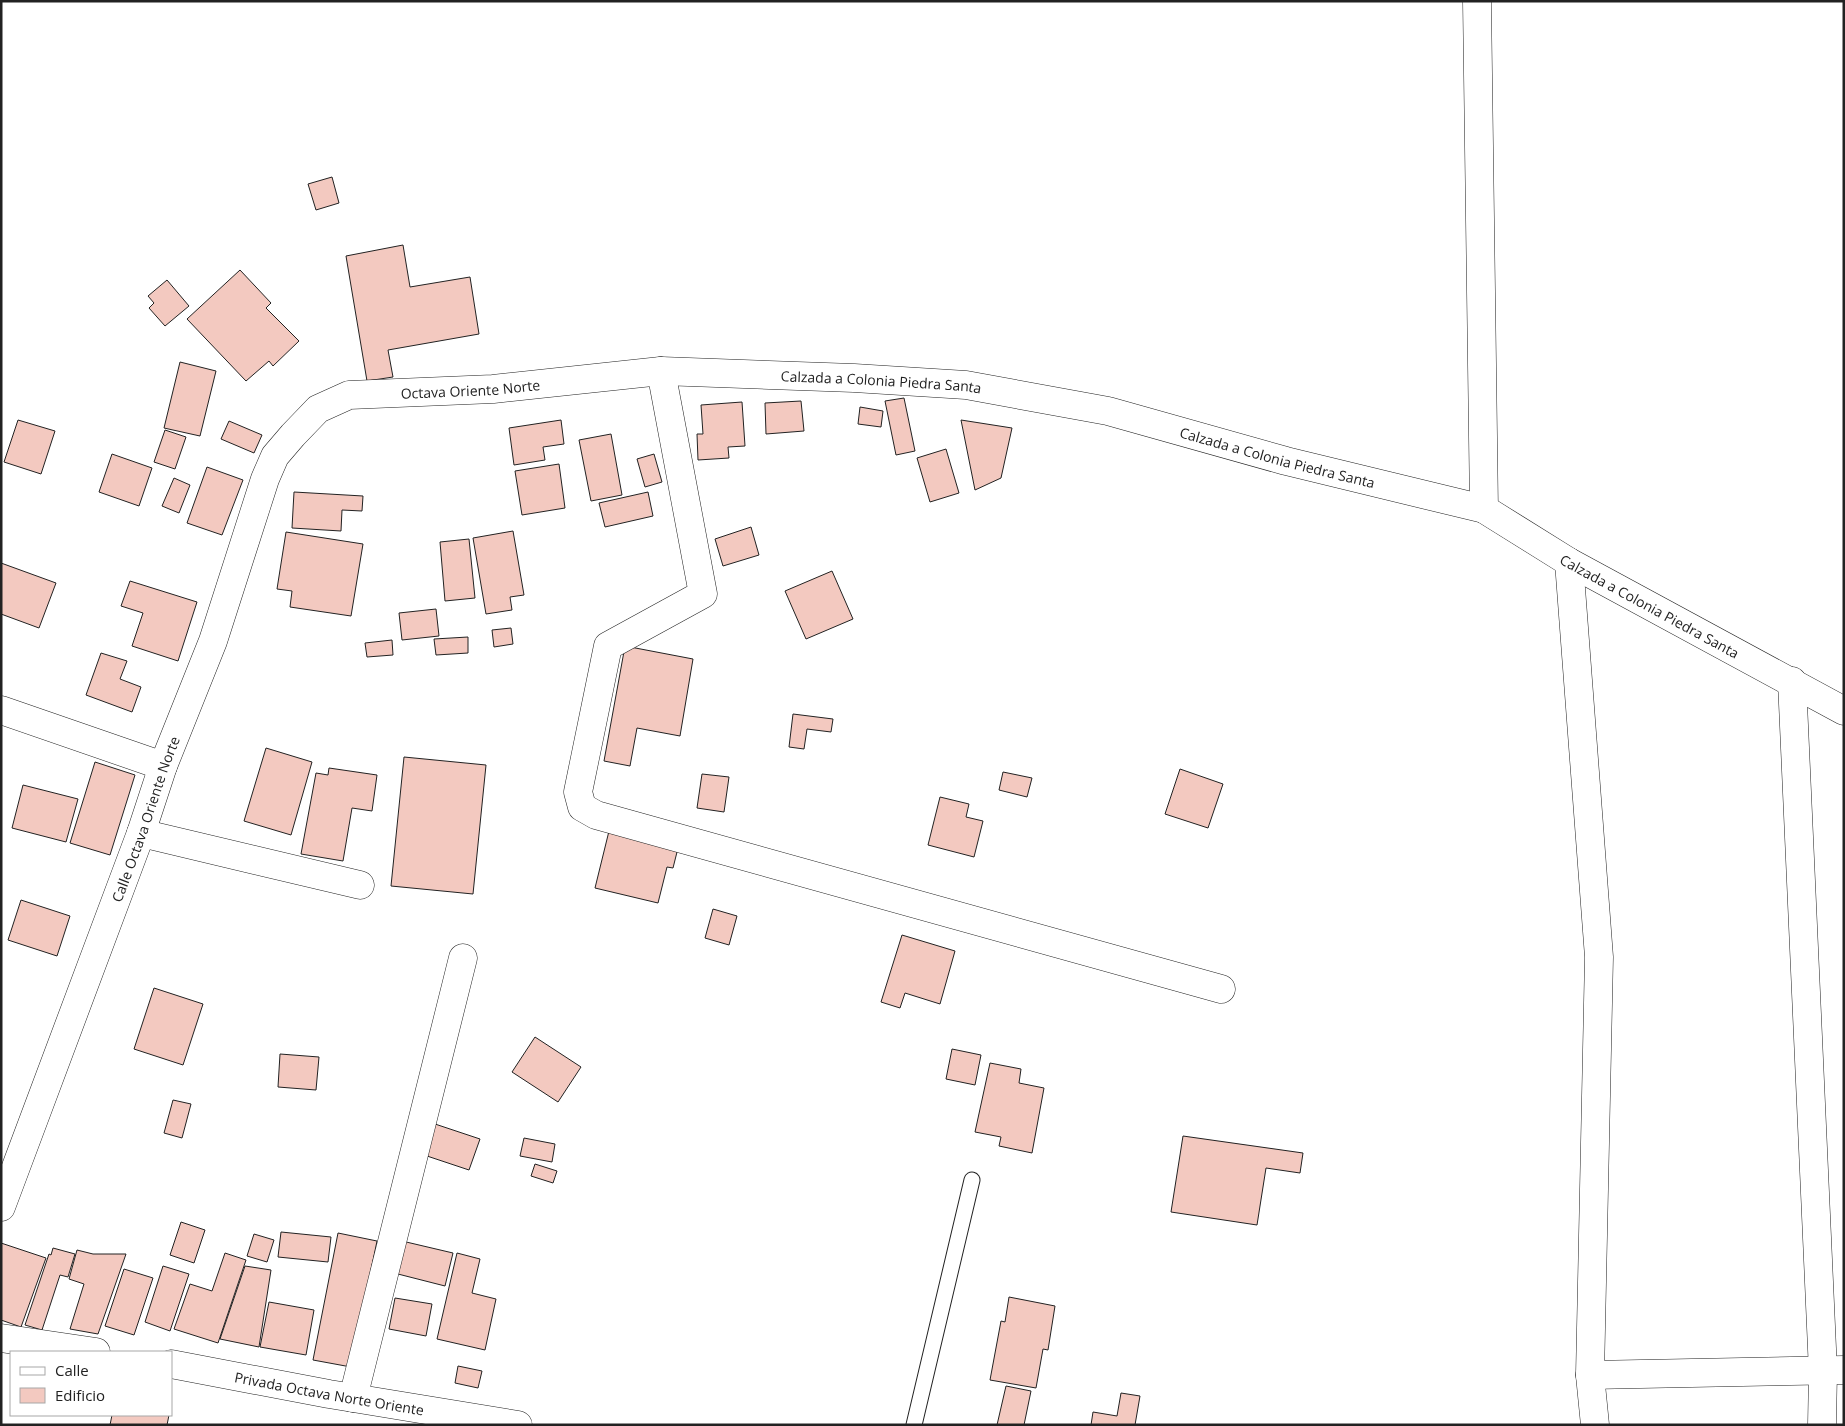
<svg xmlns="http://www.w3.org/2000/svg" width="1845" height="1426" viewBox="0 0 1845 1426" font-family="'Open Sans',sans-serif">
<rect width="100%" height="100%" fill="#fff"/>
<path fill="#f3c9c0" stroke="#222" d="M332,177L339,203L316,210L308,184Z
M403,245L410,287L470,277L479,334L388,350L393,377L367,381L346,256Z
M240,270L271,303L266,308L299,341L273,366L269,361L246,381L187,319Z
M167,280L189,306L165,326L149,308L154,303L148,296Z
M180,362L216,371L200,436L164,428Z
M904,398L915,451L896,455L885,401Z
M801,401L804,431L766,434L765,403Z
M742,402L745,446L728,447L729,458L698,460L697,434H703L701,405Z
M860,407L883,411L881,427L858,424Z
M18,420L55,431L41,474L4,462Z
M561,420L564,444L543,447L545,460L514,465L509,428Z
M961,420L1012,428L1001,478L975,490Z
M229,421L262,435L254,453L221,439Z
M165,430L186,437L175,469L154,462Z
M611,434L622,495L591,501L579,440Z
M946,449L959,493L930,502L917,458Z
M112,454L152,468L139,506L99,492Z
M654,454L662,482L645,487L637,459Z
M559,464L565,508L522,515L515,471Z
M207,467L243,480L222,535L187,523Z
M174,478L190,485L179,513L162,506Z
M294,492L363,496L362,511L342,510L341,531L292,528Z
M648,492L653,516L605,527L599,503Z
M751,527L759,555L723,566L715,539Z
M513,531L524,595L510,597L512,610L486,614L473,538Z
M286,532L363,544L351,616L290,607L292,591L277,589Z
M469,539L475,598L445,601L440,542Z
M1,563L56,583L39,628L1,614Z
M832,571L853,619L806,639L785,591Z
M130,581L197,602L178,661L132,646L143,613L121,606Z
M436,609L439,636L402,640L399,613Z
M511,628L513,644L494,647L492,630Z
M468,637V653L436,655L434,639Z
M392,640L393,655L367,657L365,643Z
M625,646L693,659L680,736L637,728L630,766L604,761Z
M101,653L127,661L120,679L141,687L132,712L86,695Z
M793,714L833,719L831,732L807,729L804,749L789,747Z
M266,748L312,762L291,835L244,821Z
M404,757L486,765L473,894L391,886Z
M95,762L135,775L110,855L70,843Z
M329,768L377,775L372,811L352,808L343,861L301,854L316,773L328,775Z
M1180,769L1223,784L1208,828L1165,814Z
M1003,772L1032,778L1027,797L999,790Z
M702,774L729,777L724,812L697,808Z
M23,785L78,799L66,842L12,828Z
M940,797L969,804L966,817L983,821L974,857L928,845Z
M609,831L678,848L673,868L667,867L658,903L595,888Z
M21,900L70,916L57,956L8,940Z
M713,909L737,916L729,945L705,938Z
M902,935L955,951L940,1004L905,993L900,1008L881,1002Z
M154,988L203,1004L183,1065L134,1049Z
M535,1037L581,1067L558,1102L512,1072Z
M952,1049L981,1055L975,1085L946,1079Z
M280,1054L319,1057L316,1090L278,1087Z
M990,1063L1021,1069L1019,1083L1044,1088L1032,1153L999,1146L1001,1137L975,1132Z
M173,1100L191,1104L182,1138L164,1133Z
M429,1122L480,1139L469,1170L418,1153Z
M1183,1136L1303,1153L1300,1173L1266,1168L1257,1225L1171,1212Z
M524,1138L555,1144L552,1162L520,1156Z
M535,1164L557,1171L553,1183L531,1176Z
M181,1222L205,1230L194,1263L170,1255Z
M281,1232L331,1237L328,1262L278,1257Z
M338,1233L377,1241L351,1367L313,1360Z
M254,1234L274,1240L267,1262L247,1256Z
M402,1241L453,1253L445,1286L394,1273Z
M1,1243L46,1258L21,1327L1,1320Z
M53,1248L75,1254L68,1277L60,1275L42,1330L25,1325L49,1254L51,1255Z
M77,1250L93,1254H126L98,1334L70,1329L84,1284L69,1279Z
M225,1253L246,1260L218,1343L174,1329L190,1284L212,1291Z
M457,1253L480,1259L472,1293L496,1299L485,1350L437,1339Z
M163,1266L189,1274L170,1331L145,1322Z
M245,1266L271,1270L259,1347L220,1339Z
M124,1269L153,1278L134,1335L105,1326Z
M1009,1297L1055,1306L1048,1350L1043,1349L1036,1388L990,1380L1001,1321L1005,1322Z
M395,1298L432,1304L426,1336L389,1329Z
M269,1302L314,1310L306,1355L260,1347Z
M458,1366L482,1371L478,1388L455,1383Z
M1006,1386L1031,1391L1024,1425H997Z
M1121,1393L1140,1396L1135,1425H1091L1093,1412L1117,1416Z
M112,1415H169L167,1425H110Z"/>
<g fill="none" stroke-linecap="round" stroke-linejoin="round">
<g stroke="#222" stroke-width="17">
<path id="service" d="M914,1425L972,1180"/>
</g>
<g stroke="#222" stroke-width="29">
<g id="minor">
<path d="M1477,1L1484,509"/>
<path d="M661,371L703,594L608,646L578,792L582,807L596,815L1221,989"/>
<path d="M1569,562L1599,957L1590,1375L1595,1425"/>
<path d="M1792,681L1823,1371L1822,1425"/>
<path d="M1,710L163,766"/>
<path d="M141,833L360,885"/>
<path id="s1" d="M1,1207L141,833L163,766L213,641L265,479L275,456L293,435L318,409L349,395L493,389L661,371L854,378L966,385L1108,411L1286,461L1484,509L1569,562L1844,711"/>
<path d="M1,1338L96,1352"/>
<path id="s2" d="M171,1364L329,1394L518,1425"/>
<path d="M1590,1375L1844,1370"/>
<path d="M353,1398L463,958"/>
</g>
</g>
<use href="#service" stroke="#fff" stroke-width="15"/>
<use href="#minor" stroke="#fff" stroke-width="28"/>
</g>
<g text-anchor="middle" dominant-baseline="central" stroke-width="4" stroke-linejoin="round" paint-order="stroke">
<g font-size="14" fill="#222" stroke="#fff">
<text stroke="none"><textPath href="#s1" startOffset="1431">Calzada a Colonia Piedra Santa</textPath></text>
<text stroke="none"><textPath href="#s1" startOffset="1019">Octava Oriente Norte</textPath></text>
<text stroke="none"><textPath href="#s1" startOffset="1836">Calzada a Colonia Piedra Santa</textPath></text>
<text stroke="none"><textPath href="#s1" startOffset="2241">Calzada a Colonia Piedra Santa</textPath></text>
<text stroke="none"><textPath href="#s1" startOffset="414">Calle Octava Oriente Norte</textPath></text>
<text stroke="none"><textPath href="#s2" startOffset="161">Privada Octava Norte Oriente</textPath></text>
</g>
</g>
<rect width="1845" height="1426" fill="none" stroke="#222222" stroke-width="5"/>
<rect x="10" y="1351" width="162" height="65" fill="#ffffff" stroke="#a7a7a7"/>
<rect x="20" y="1367" width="25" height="8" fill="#ffffff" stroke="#a7a7a7"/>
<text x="55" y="1376" font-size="15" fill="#222222">Calle</text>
<rect x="20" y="1388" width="25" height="15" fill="#f3c9c0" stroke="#a7a7a7"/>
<text x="55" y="1401" font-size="15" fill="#222222">Edificio</text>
</svg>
